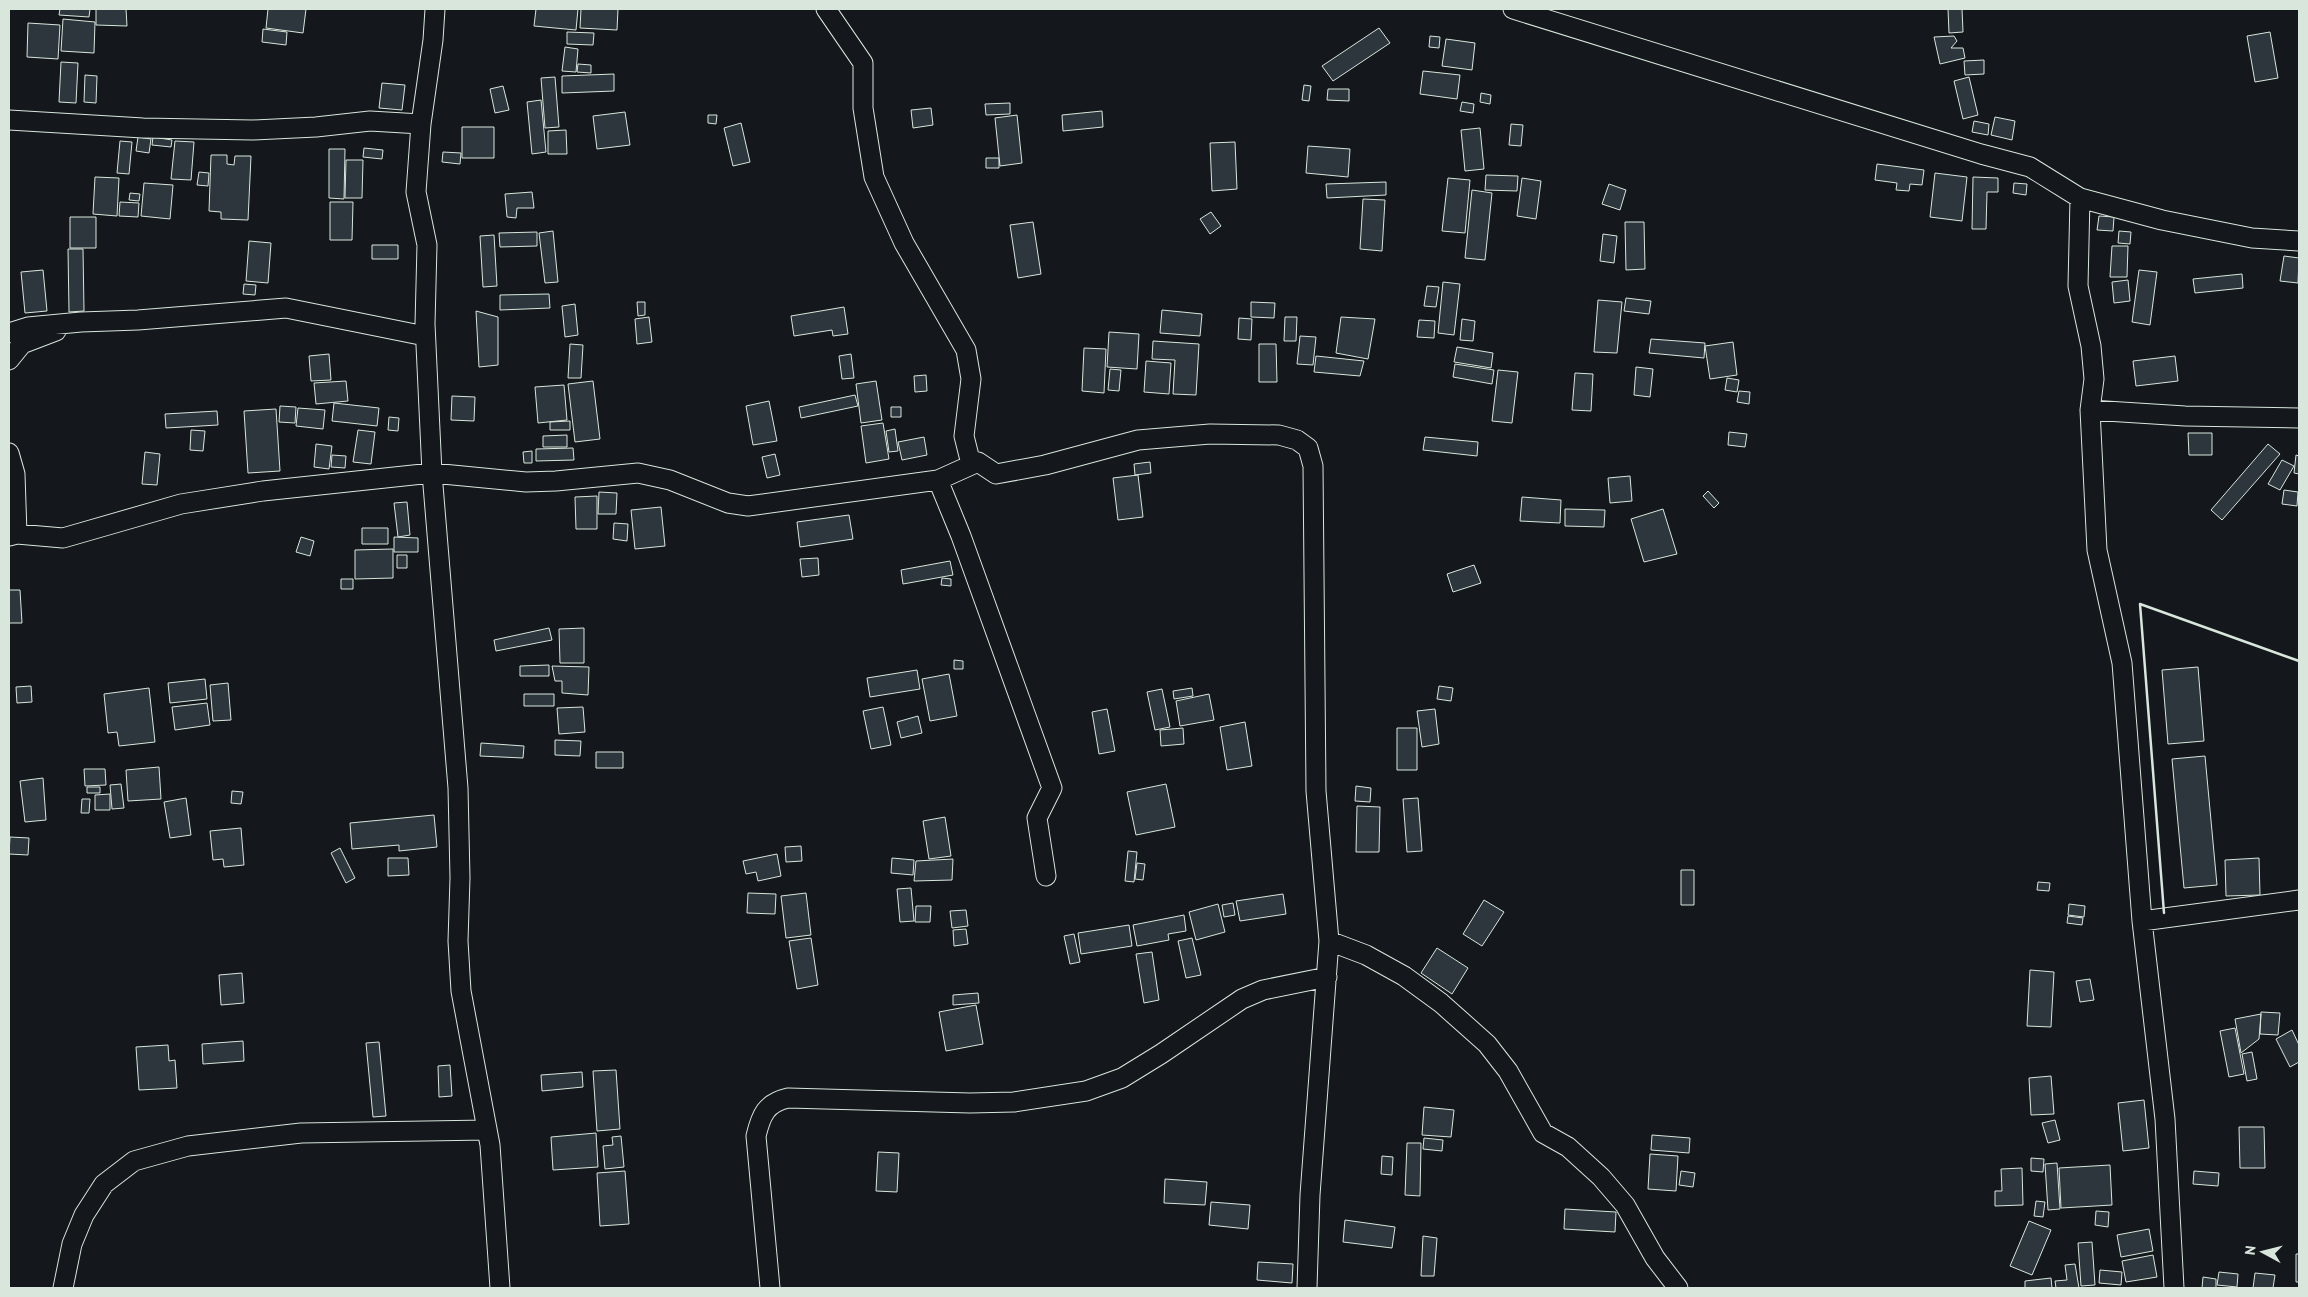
<svg xmlns="http://www.w3.org/2000/svg" width="2308" height="1297" viewBox="0 0 2308 1297" font-family="'PT Sans',sans-serif">
<rect width="100%" height="100%" fill="#14181c"/>
<path fill="#2c363c" stroke="#d8e6dc" d="M60,9H90L89,17L59,15Z
M96,9H126L127,26L96,25Z
M268,9H306L303,33L266,28Z
M536,9H578L576,30L534,26Z
M581,9H618L617,30L580,28Z
M1948,9H1962L1963,32L1949,33Z
M63,19L95,22L94,53L61,51Z
M28,23L60,25L58,59L27,57Z
M1379,28L1390,43L1333,81L1322,66Z
M263,29L287,32L286,45L262,42Z
M567,32L594,33L593,45L567,44Z
M2270,32L2278,78L2255,82L2247,36Z
M1430,36L1440,37L1439,48L1429,47Z
M1954,36L1957,41L1951,48H1963L1965,58L1940,64L1934,37Z
M1446,39L1475,43L1472,70L1442,66Z
M565,47L578,49L576,72L562,71Z
M1984,60V74L1965,75L1964,61Z
M61,62L78,63L76,103L59,102Z
M578,64L591,65V73L577,72Z
M1423,71L1460,75L1457,99L1420,94Z
M614,74V91L562,93V76Z
M85,75L97,76L96,103L84,102Z
M555,77L559,127L545,128L541,78Z
M1969,77L1978,115L1963,119L1954,81Z
M382,83L405,85L402,110L379,108Z
M1304,85L1311,86L1309,101L1302,100Z
M503,86L509,110L495,113L490,89Z
M1328,89H1349V101L1327,100Z
M1481,93L1491,95L1490,104L1480,102Z
M541,100L546,152L532,154L527,102Z
M1462,102L1474,104L1473,113L1460,111Z
M1010,103V114L986,115L985,104Z
M931,108L933,125L913,128L911,110Z
M1102,111L1103,127L1063,131L1062,115Z
M625,112L630,145L597,149L593,116Z
M708,115H717L716,124L708,123Z
M1017,115L1022,163L1000,166L995,118Z
M1995,117L2015,121L2012,140L1991,135Z
M1974,121L1989,124L1988,135L1972,132Z
M741,123L750,162L733,166L724,128Z
M1511,124L1523,125L1521,146L1509,145Z
M462,127H494V158H462Z
M1480,128L1484,169L1465,171L1461,130Z
M566,130L567,154H548V131Z
M138,137L151,139L149,153L136,151Z
M153,137L172,140L171,147L152,145Z
M120,141L132,142L129,174L117,173Z
M175,141L194,142L191,180L171,179Z
M1235,142L1237,189L1212,191L1210,143Z
M1308,146L1350,149L1348,177L1306,173Z
M364,148L383,150L382,159L363,157Z
M329,149H345L344,199L329,198Z
M443,152L461,153L460,164L442,162Z
M211,155H227V164L234,165L235,156H251L248,220L221,219V212L209,211Z
M986,158H999V168H986Z
M346,160H363L362,198H345Z
M1877,164L1924,170L1922,185L1910,184L1909,191L1896,190L1897,183L1875,180Z
M199,172L209,173L208,186L197,185Z
M1935,173L1967,177L1962,221L1930,217Z
M1486,175L1518,176L1517,191L1485,190Z
M95,177L119,178L117,216L93,214Z
M1973,177L1998,178V192H1987L1986,229H1972Z
M1448,178L1470,180L1465,233L1442,231Z
M1522,178L1541,181L1536,219L1517,216Z
M1386,182V195L1327,198L1326,184Z
M144,183L173,185L170,219L141,216Z
M2014,183L2027,184L2026,195L2013,193Z
M1609,184L1626,190L1620,210L1602,204Z
M1472,190L1492,193L1485,260L1465,258Z
M532,192L534,208H517L516,218L507,217L505,194Z
M130,193L140,194L139,201L129,200Z
M1363,199L1385,200L1382,251L1360,249Z
M120,202L139,203L138,217L119,216Z
M330,202H353L352,240H330Z
M1211,212L1221,226L1210,234L1200,219Z
M2099,216L2114,217L2113,231L2097,230Z
M70,217H96V248H70Z
M1033,222L1041,274L1018,278L1010,225Z
M1625,222H1644L1645,269L1626,270Z
M553,231L558,282L545,283L539,233Z
M2119,231L2131,232L2130,244L2118,243Z
M537,232V246L500,247L499,233Z
M1603,234L1617,236L1614,263L1600,261Z
M494,235L497,286L483,287L480,236Z
M249,241L271,243L268,283L246,281Z
M372,245H398V259H372Z
M2112,246H2128L2127,277H2110Z
M68,249H83L84,311L69,312Z
M2284,256L2299,258L2298,283L2280,281Z
M43,270L47,311L25,313L21,272Z
M2139,270L2157,272L2150,325L2132,322Z
M2242,274L2243,288L2195,293L2193,279Z
M2128,280L2130,301L2114,303L2112,282Z
M1443,282L1460,284L1454,335L1438,333Z
M244,284L256,285L255,295L243,294Z
M1427,286L1439,287L1436,307L1424,306Z
M549,294L550,308L500,310V295Z
M1626,298L1651,301L1649,314L1624,311Z
M1598,300L1622,302L1617,353L1594,352Z
M637,302H645V315L638,316Z
M1251,302L1275,303L1274,318L1251,317Z
M575,304L578,335L565,337L562,306Z
M844,307L848,334L833,336L832,330L794,336L791,316Z
M1162,310L1202,314L1200,336L1160,333Z
M476,311L498,317V365L479,367Z
M649,317L652,342L637,344L635,319Z
M1285,317H1297L1296,341H1284Z
M1341,317L1375,319L1368,359L1336,353Z
M1239,318L1252,319L1251,340L1238,339Z
M1462,319L1475,321L1473,341L1460,340Z
M1419,320L1435,321L1434,338L1417,337Z
M1109,332L1139,334L1137,369L1107,367Z
M1300,336L1316,337L1313,365L1297,364Z
M1651,339L1705,343L1704,358L1649,353Z
M1153,341L1199,344L1196,395L1173,394L1175,360L1152,359Z
M1733,342L1737,375L1710,379L1705,346Z
M570,344L583,345L581,378H568Z
M1259,344H1276L1277,382H1259Z
M1457,347L1493,353L1491,368L1454,362Z
M1084,348L1106,349L1104,393L1082,391Z
M329,354L331,380L311,381L309,356Z
M851,354L854,378L842,379L839,356Z
M1316,356L1364,361L1360,376L1314,372Z
M2175,356L2178,381L2136,386L2133,361Z
M1146,361L1171,363L1169,394L1144,392Z
M1455,364L1494,370L1492,384L1453,377Z
M1636,367L1653,369L1650,397L1634,395Z
M1110,369L1121,370L1119,391L1108,390Z
M1498,370L1518,372L1512,423L1492,421Z
M1575,373L1593,374L1591,411L1572,410Z
M926,375L927,391L915,392L914,376Z
M1727,378L1739,380L1737,392L1725,390Z
M346,381L348,401L316,404L314,383Z
M593,381L600,439L575,442L568,384Z
M876,381L882,420L861,423L856,384Z
M564,385L567,420L538,423L535,387Z
M1739,391L1750,392L1749,404L1737,402Z
M855,395L858,406L801,418L799,407Z
M452,396L475,397L474,421L451,420Z
M769,401L777,441L753,445L746,406Z
M334,403L379,408L377,426L332,421Z
M280,406L296,407L295,423L279,422Z
M891,407H901V417H891Z
M298,408L325,410L323,429L296,426Z
M276,409L280,471L248,473L244,411Z
M217,411L218,425L166,428L165,414Z
M389,417L399,418L398,431L388,430Z
M570,421V430H550V422Z
M883,423L889,459L866,463L861,426Z
M895,429L898,451L889,452L886,431Z
M191,430L205,431L203,451L190,450Z
M358,430L375,432L371,464L353,462Z
M1729,432L1747,434L1745,447L1728,445Z
M2188,433H2212V455H2189Z
M567,435V447H543V436Z
M924,437L927,455L902,460L898,442Z
M1425,437L1478,442L1477,456L1423,450Z
M316,444L332,446L329,469L314,467Z
M2268,444L2280,454L2222,520L2211,510Z
M573,448L574,460L536,461V449Z
M532,451V463H524L523,452Z
M145,452L160,454L157,485L142,484Z
M775,454L780,475L767,478L762,457Z
M332,455L346,456L345,468L331,467Z
M2296,455L2299,456V474L2294,473Z
M2282,460L2294,466L2280,490L2268,484Z
M1150,462L1151,473L1135,475L1134,464Z
M1138,475L1143,517L1118,520L1113,478Z
M1630,476L1632,501L1610,503L1608,478Z
M2284,490L2298,492L2297,506L2282,504Z
M1708,491L1719,503L1714,508L1703,496Z
M599,492L617,493L616,514H598Z
M597,496V529H576L575,497Z
M1522,497L1561,500L1560,523L1520,521Z
M407,502L410,535L398,537L394,503Z
M661,507L665,546L635,549L631,510Z
M1565,509L1605,510L1604,527L1565,526Z
M1663,509L1677,554L1644,562L1631,519Z
M849,515L853,539L800,547L797,522Z
M614,523L628,524L627,541L613,539Z
M362,528H388V544H362Z
M301,537L314,541L310,556L296,552Z
M394,537L418,538V552H394Z
M393,549V578L355,579V550Z
M397,555H407V568H397Z
M818,558L819,575L802,577L800,559Z
M950,561L953,575L903,584L901,570Z
M1474,565L1481,583L1453,592L1447,574Z
M942,578L951,579V586L941,585Z
M341,579H353V589H341Z
M9,590H20L22,623H9Z
M549,628L552,640L496,651L494,640Z
M584,628V663H560L559,629Z
M954,660L963,661V669H954Z
M549,665V676H520V666Z
M552,666L589,667L588,695L562,693V681H555Z
M2198,667L2204,741L2168,744L2162,670Z
M917,670L920,689L870,697L867,678Z
M949,674L957,716L930,721L922,679Z
M205,679L207,699L170,703L168,683Z
M228,683L231,720L213,721L210,685Z
M31,686L32,702L17,703L16,687Z
M1439,686L1453,688L1451,701L1437,699Z
M149,688L155,742L119,746L117,732L108,733L104,694Z
M1192,688L1193,696L1174,699L1173,691Z
M1162,689L1170,727L1155,730L1147,692Z
M524,694H554V706H524Z
M1209,694L1214,720L1180,726L1176,701Z
M207,703L210,725L175,730L172,707Z
M583,707L585,732L559,734L557,708Z
M883,707L891,745L871,749L863,711Z
M1107,709L1115,751L1099,754L1092,712Z
M1435,709L1439,744L1422,747L1417,711Z
M918,716L922,733L901,738L897,722Z
M1245,722L1252,766L1227,770L1220,727Z
M1183,728L1184,744L1161,746L1160,730Z
M1397,728H1417V770H1397Z
M555,740L581,741L580,756L555,755Z
M481,743L524,746L523,758L480,756Z
M596,752H623V768H596Z
M2205,756L2217,885L2184,888L2172,759Z
M159,767L161,799L128,801L126,770Z
M84,769H105L106,785L85,786Z
M43,778L46,820L25,822L20,781Z
M121,784L124,808L112,809L110,785Z
M1166,784L1175,827L1136,835L1127,792Z
M1356,786L1371,788L1370,802L1355,801Z
M87,787H100V793H87Z
M232,791L243,792L241,804L231,803Z
M110,794V810H95V795Z
M186,798L191,835L170,838L164,802Z
M1418,798L1422,851L1407,852L1403,799Z
M82,799H90L89,813H81Z
M1357,806L1380,807L1379,852H1356Z
M434,815L437,847L399,851V845L352,849L350,823Z
M945,817L951,856L929,859L923,821Z
M241,828L244,865L224,867L223,859L213,860L210,831Z
M10,837L29,838L28,855L9,854Z
M801,846L802,861L786,862L785,847Z
M340,848L355,878L346,883L331,853Z
M1128,851L1137,852L1134,882L1125,881Z
M777,854L781,876L758,881L756,872L746,874L743,861Z
M388,858H408L409,875L388,876Z
M892,858L914,860L913,875L891,873Z
M2259,858L2260,895L2226,896L2225,860Z
M953,859L952,880L914,881L916,861Z
M1137,863L1145,864L1143,880L1135,879Z
M1681,870H1694V905H1681Z
M2038,882L2050,883L2049,891L2037,890Z
M911,888L914,921L900,922L897,889Z
M748,893L776,894L775,914L747,913Z
M806,893L811,935L786,938L781,896Z
M1283,894L1286,914L1240,921L1236,901Z
M1484,900L1504,912L1482,946L1463,934Z
M1233,903L1235,915L1224,917L1222,905Z
M1218,904L1225,932L1196,940L1189,912Z
M2069,904L2085,906L2084,917L2068,915Z
M916,906H931L930,922H915Z
M966,910L968,926L952,928L950,911Z
M1184,915L1186,931L1168,934L1169,940L1137,946L1133,925Z
M2068,916L2083,918L2082,925L2067,923Z
M1129,925L1132,946L1081,954L1078,933Z
M966,929L968,944L954,946L953,930Z
M1074,934L1080,962L1070,964L1064,936Z
M811,938L818,985L797,989L789,941Z
M1192,938L1201,975L1186,978L1178,941Z
M1437,948L1468,968L1452,994L1421,973Z
M1152,952L1159,1000L1144,1003L1136,954Z
M2030,970L2054,972L2051,1027L2027,1026Z
M242,973L244,1003L221,1005L219,975Z
M2090,979L2094,1000L2080,1002L2076,981Z
M978,993L979,1003L953,1005V995Z
M976,1005L983,1044L946,1051L939,1012Z
M2261,1012L2280,1013L2278,1035L2260,1034Z
M2261,1014L2259,1039L2241,1053L2235,1019Z
M2235,1028L2244,1074L2229,1077L2220,1031Z
M2292,1030L2299,1045V1062L2290,1067L2276,1039Z
M243,1041L244,1061L203,1064L202,1044Z
M379,1042L386,1116L373,1117L366,1043Z
M168,1045L169,1061L175,1060L177,1088L139,1090L136,1047Z
M2252,1052L2257,1079L2247,1081L2242,1054Z
M450,1065L452,1096L439,1097L438,1066Z
M616,1070L620,1129L597,1131L593,1071Z
M582,1072L583,1087L542,1091L541,1075Z
M2051,1076L2054,1114L2031,1115L2029,1078Z
M2144,1100L2149,1148L2123,1151L2118,1103Z
M1424,1107L1454,1110L1451,1137L1422,1135Z
M2055,1120L2060,1140L2048,1143L2042,1123Z
M2239,1127H2264L2265,1168H2240Z
M596,1133L598,1167L553,1170L551,1137Z
M1652,1135L1690,1138L1689,1153L1651,1150Z
M621,1136L624,1167L605,1169L603,1146L613,1145L612,1137Z
M1424,1138L1443,1140L1442,1151L1423,1149Z
M1407,1143H1421L1420,1196L1405,1195Z
M878,1152L899,1153L897,1192L876,1191Z
M1650,1154L1678,1156L1676,1191L1648,1189Z
M1382,1156L1393,1157L1392,1175L1381,1174Z
M2031,1158L2044,1159L2043,1172L2031,1171Z
M2057,1163L2060,1209L2048,1210L2045,1164Z
M2110,1165L2112,1205L2061,1208L2059,1168Z
M2022,1168L2023,1205L1995,1206V1191H2002L2001,1169Z
M625,1171L629,1224L600,1226L597,1173Z
M1681,1171L1695,1173L1693,1187L1679,1185Z
M2194,1171L2219,1173L2218,1186L2193,1184Z
M1165,1179L1207,1182L1205,1205L1164,1203Z
M2036,1201L2045,1202L2043,1217L2034,1216Z
M1211,1202L1250,1205L1248,1229L1209,1225Z
M1565,1209L1616,1212L1615,1232L1564,1229Z
M2096,1211L2109,1212L2108,1227L2095,1225Z
M1345,1220L1395,1227L1392,1248L1343,1242Z
M2029,1221L2051,1230L2032,1275L2010,1266Z
M2149,1229L2153,1251L2121,1257L2117,1235Z
M1423,1236L1437,1238L1434,1276H1421Z
M2092,1242L2095,1285L2081,1286L2078,1243Z
M2296,1254H2299V1282H2296Z
M2153,1255L2157,1277L2126,1282L2122,1261Z
M1258,1262L1293,1264L1292,1283L1257,1280Z
M2075,1264L2079,1288H2056L2055,1281L2067,1280L2065,1265Z
M2100,1270L2122,1272L2121,1285L2099,1283Z
M2219,1272L2238,1274L2237,1287L2217,1285Z
M2255,1273L2275,1275L2273,1288H2253Z
M2203,1277L2216,1279V1288H2202Z
M2051,1278L2052,1288H2025V1281Z"/>
<g fill="none" stroke-linecap="round" stroke-linejoin="round">
<g stroke="#d8e6dc" stroke-width="21">
<path id="minor" d="M435,9L433,40L421,124L416,192L427,245L425,324L432,473L458,788L460,878L458,941L461,991L490,1145L500,1288
M826,9L863,63V108L874,177L904,243L966,350L971,379L964,436L971,464L978,462
M1513,9L1981,154L2030,167L2080,198L2162,220L2252,238L2299,241
M9,120L143,128L253,130L316,127L370,121L421,124
M2080,198L2078,286L2091,346L2094,379L2090,410L2097,550L2122,663L2142,921L2165,1119L2174,1288
M9,333L28,327L81,322L138,320L286,308L425,336
M9,360L22,344L56,331
M2090,410L2185,416L2299,418
M9,453L15,474L17,534
M938,480L961,536L1052,788L1037,818L1046,876
M9,536L17,534L63,538L181,504L263,491L432,473L526,482L556,481L638,473L670,480L728,503L748,506L938,480L978,462L996,474L1045,465L1138,440L1210,434L1279,435L1297,440L1308,448L1313,466L1316,791L1329,941L1310,1195L1307,1288
M2142,921L2299,900
M1329,941L1366,955L1404,976L1441,1003L1487,1044L1508,1071L1543,1133L1568,1147L1601,1177L1625,1205L1655,1258L1678,1288
M63,1288L72,1244L84,1215L104,1184L134,1161L188,1146L301,1133L487,1130
M770,1288L756,1136C761,1115 766,1103 788,1098L970,1103L1014,1102L1086,1091L1122,1078L1161,1054L1242,999L1263,990L1327,977"/>
</g>
<use href="#minor" stroke="#14181c" stroke-width="19"/>
<path stroke="#d8e6dc" stroke-width="2.5" d="M2164,913L2140,604L2299,661"/>
</g>
<rect width="2308" height="1297" fill="none" stroke="#d8e6dc" stroke-width="20"/>
<g transform="translate(2263 1252) rotate(277)" stroke="#14181c" stroke-width="4" paint-order="stroke">
<path d="M0-4L9 19L0 12L-9 19Z" fill="#d8e6dc"/>
<text y="-8" font-size="14" font-weight="bold" text-anchor="middle" fill="#d8e6dc">N</text>
</g>
</svg>
